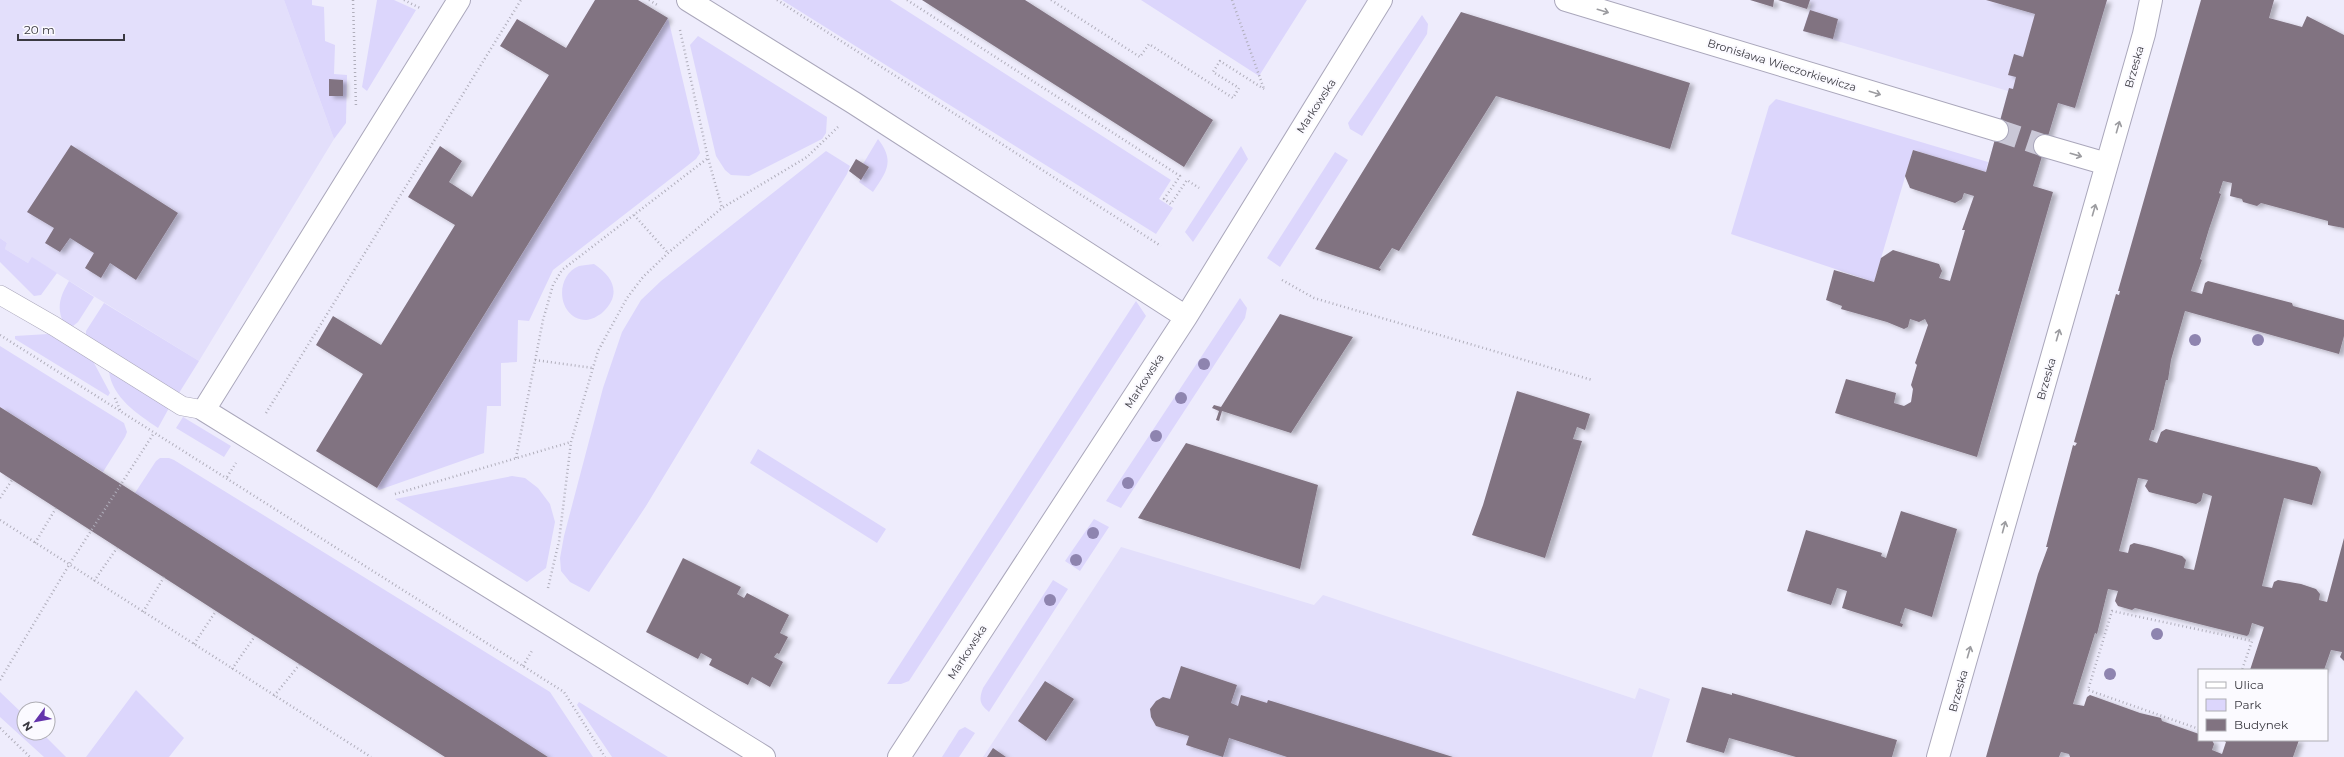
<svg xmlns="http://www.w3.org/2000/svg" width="2344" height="757" viewBox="0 0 2344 757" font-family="Montserrat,sans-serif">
<defs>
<filter id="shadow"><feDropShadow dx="4.5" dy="2.5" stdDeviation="2" flood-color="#0004"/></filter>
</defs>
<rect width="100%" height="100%" fill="#eeecfc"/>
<path fill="#e3dffb" d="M0,0H284L334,139L199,361L32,258L28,263L5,249L7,243L0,238Z
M1810,0H2107L2075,108L2058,103L2033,186L1986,172L2008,91L1803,31L1811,4L1809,3Z
M1121,547L1314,605L1323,595L1635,699L1639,688L1670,699L1652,757H983Z"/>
<path fill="#dcd6fc" d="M284,0H312V5L324,7L325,41L335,45L334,74L347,75L346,123L334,139Z
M377,0H394L416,10L367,91L362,87Z
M782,0H890L1171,180L1159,199L1173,208L1156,234Z
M1141,0H1307L1259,76Z
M1422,15L1428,24L1427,34L1362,136L1350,129L1348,123Z
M668,18L700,153L696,159L553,270L529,321L518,320L517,362L501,363V406H487L484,453L379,490L377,488Z
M698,36L827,117L826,133L822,139L749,176L731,175L725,170L716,156L690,45Z
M1776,99L1988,162L1986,172L1913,150L1874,282L1731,234L1769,106Z
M878,139C895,161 887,171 873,192L859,182L869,167L863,164Z
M1241,146L1248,159L1193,242L1185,232Z
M826,151L850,166L847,174L646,506L589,592L570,582L561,571L560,558L564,536L603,388L622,332L641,300L661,281Z
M1335,152L1348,160L1280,267L1267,258Z
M0,238L7,243L5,249L28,263L32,257L57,273L41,295L34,296L0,262Z
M594,264C614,277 622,295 602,313C598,316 591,320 586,320C557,319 554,276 579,266C583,265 589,265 594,264Z
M69,281L94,297L78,322L73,326L63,322C56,306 61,295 69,281Z
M1240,298L1247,308L1245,318L1121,508L1106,501Z
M1136,301L1146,316L909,681L901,684H887Z
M104,303L199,361L179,393L86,336V331Z
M48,334L93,361L110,393L108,396L15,339V336Z
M0,346L124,423L127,432L125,437L103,472L0,407Z
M109,371L169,408L158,428C138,414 112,398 109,371Z
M183,417L231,446L224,457L176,428Z
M758,449L886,529L877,543L750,463Z
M160,458H169L174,460L550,692L593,757H548L135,493L156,461Z
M512,476L525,478L538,488L550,504L555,522L546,568L527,582L395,499Z
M1094,519L1109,527L1080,571L1065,561Z
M1053,580L1068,589L989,712C979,704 979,699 983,688Z
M136,690L184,738L169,757H86Z
M0,692L24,715V733H42L66,757H44L0,717Z
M579,702L668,757H612L577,705Z
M965,727L975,733L959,757H942L959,730Z"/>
<path fill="#817381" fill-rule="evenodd" filter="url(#shadow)" d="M595,0H638L668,18L377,488L316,451L363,374L316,345L333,316L381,345L455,225L408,197L426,168L440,146L462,161L449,182L472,197L549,75L500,46L517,19L566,48Z
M922,0H1025L1213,120L1184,167Z
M1750,0H1774L1773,7Z
M1778,0H1810L1807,9Z
M1986,0H2107L2075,108L2058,103L2033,186L2053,192L1977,457L1835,413L1846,379L1896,393L1894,403L1904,406L1911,402L1913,389L1911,385L1917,365L1915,363L1928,325L1925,319L1919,322L1910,319L1908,327L1904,329L1887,322L1841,309L1842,306L1826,300L1834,270L1874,282L1881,258L1893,250L1939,264L1942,271L1939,278L1950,281L1965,230H1962L1974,196L1964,193L1962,199L1955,203L1910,188L1905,176L1913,150L1986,172L2009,88L2013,89L2016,77L2008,75L2014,54L2023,57L2035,14Z
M2201,0H2274L2269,18L2302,27L2307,16L2344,35V228L2328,225V221L2261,203L2257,206L2243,202L2242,199L2230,196L2232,183L2223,181L2219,193L2221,194L2209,229L2200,259L2202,260L2191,291L2202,294L2205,283L2208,281L2292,303L2293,306L2344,320V336L2339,354L2185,311L2171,360L2168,380H2166L2154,430H2152L2149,440L2157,443L2161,432L2166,429L2317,467L2321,472L2312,505L2284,498L2262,586L2272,588L2274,582L2278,580L2301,584L2316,589L2320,594L2319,600L2327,602L2344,538V661L2340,657L2342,652L2331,650L2324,670H2250L2264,627L2252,623L2249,634L2247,636L2135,608L2132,610L2118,606L2115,601L2118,591L2108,589L2097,634L2095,633L2073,704L2084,706L2087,697L2090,695L2140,713L2161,718L2162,721L2199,734V740H2212L2214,744L2212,750L2222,754L2226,742L2223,740H2299L2293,757H2070L2069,754L2061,752L2059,757H1986L2038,574L2048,547H2046L2073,445L2075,446L2077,443L2074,442L2116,294L2119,295L2120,291H2118ZM2138,478L2148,480L2145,486L2149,492L2196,504L2201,501L2203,493L2212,496L2194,570L2184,568L2186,560L2182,556L2151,547L2134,543L2130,545L2128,553L2119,551Z
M1810,10L1838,19L1833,39L1803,31Z
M1461,12L1690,83L1670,149L1496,96L1399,251L1392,248L1379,268L1381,269L1380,271L1315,249Z
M329,79L343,80V96H329Z
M71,145L178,213L136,280L110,263L101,278L85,268L94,253L70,238L60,252L45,243L54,228L27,212Z
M856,159L869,167L861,180L849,171Z
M1280,314L1353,337L1291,433L1222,411L1219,421L1216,420L1219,411L1212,408L1214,405L1221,407Z
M1517,391L1590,414L1585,430L1577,427L1573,439L1582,441L1545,558L1472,535L1483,505Z
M0,407L121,484L548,757H445L216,611L0,472Z
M1186,443L1318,485L1300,569L1138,518Z
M1901,511L1957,529L1932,617L1905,608L1900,623L1903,624L1902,627L1842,608L1847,591L1837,588L1831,605L1787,591L1806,530L1882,553L1881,556L1886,558Z
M683,558L741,587L737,594L744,598L747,593L789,615L780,633L788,637L779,654L777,653L774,657L783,662L770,687L752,677L748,685L709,665L712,659L701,653L698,659L646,632Z
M1181,666L1237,685L1231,703L1238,706L1241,695L1267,703L1268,700L1453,757H1287L1229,738L1223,757L1186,745L1189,736L1156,726L1151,717L1150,709L1156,701L1163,697L1170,699Z
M1045,681L1074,699L1046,741L1018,721Z
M1702,687L1732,695V693L1897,740L1892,757H1796L1729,738L1724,753L1686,742Z
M993,748L1006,757H987Z"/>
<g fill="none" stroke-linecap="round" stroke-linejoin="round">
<path stroke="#cac8d7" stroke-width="22" stroke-dasharray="22 11" stroke-linecap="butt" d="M1997,130L2045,146"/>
<g stroke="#aaa7bb" stroke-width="20">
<path id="lane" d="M0,295L54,326L182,406L204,410"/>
</g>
<g stroke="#aaa7bb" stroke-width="24">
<path id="street" d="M459,0L204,410L764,757
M688,0L854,103L1186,317
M1566,0L1997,130
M2045,146L2107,164
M899,757L1186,317L1381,0
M1938,757L2144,34L2151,0"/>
</g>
<path stroke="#b0aebb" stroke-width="2.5" stroke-dasharray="1 3" stroke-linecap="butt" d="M353,0L356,107
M404,0L420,8
M649,0L659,6
M777,0L1161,246
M907,0L1180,176L1164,199L1171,204L1187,180L1199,188
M1051,0L1140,57L1149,44L1233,98L1239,88L1213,72L1220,61L1264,89
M1232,0L1264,89
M680,30L708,158L722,208
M634,215L668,253
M1282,280L1314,298L1592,380
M0,335L564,692L605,757
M535,360L593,368
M115,398L120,410
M266,413L521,0
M516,458L543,320L553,285L562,270L708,158
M227,477L236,463
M395,494L571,442
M0,498L12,480
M0,520L371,757
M35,543L56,508
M94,581L117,548
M548,588L559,541L571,442L598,351L627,298L643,277L668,253L722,208L807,157L838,127
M143,612L164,577
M194,644L216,611
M523,666L533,649
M232,669L255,636
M0,680L69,565L154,433
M274,696L300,664
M0,728L30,757
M2199,729L2088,690L2112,611L2252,641L2242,670"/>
<use href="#lane" stroke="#fff" stroke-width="19"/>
<use href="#street" stroke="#fff" stroke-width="22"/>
</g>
<g fill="#8e84af">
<circle cx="2195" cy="340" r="6"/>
<circle cx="2258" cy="340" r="6"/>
<circle cx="1204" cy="364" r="6"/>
<circle cx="1181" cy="398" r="6"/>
<circle cx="1156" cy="436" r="6"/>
<circle cx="1128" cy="483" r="6"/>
<circle cx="1093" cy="533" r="6"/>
<circle cx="1076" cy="560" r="6"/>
<circle cx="1050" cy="600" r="6"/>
<circle cx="2157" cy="634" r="6"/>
<circle cx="2110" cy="674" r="6"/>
</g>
<defs><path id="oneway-shaft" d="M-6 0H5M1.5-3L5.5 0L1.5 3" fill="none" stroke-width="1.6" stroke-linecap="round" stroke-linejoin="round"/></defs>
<g stroke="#9c9ca0">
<use href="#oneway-shaft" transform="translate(1603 11) rotate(17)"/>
<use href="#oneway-shaft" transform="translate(1875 93) rotate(17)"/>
<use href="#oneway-shaft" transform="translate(2118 127) rotate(-74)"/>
<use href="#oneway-shaft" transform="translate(2076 155) rotate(16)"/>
<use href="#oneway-shaft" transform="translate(2094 210) rotate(-74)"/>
<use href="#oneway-shaft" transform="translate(2058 335) rotate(-74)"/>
<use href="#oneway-shaft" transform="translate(2004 527) rotate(-75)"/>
<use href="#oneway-shaft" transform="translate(1969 652) rotate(-74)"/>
</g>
<g text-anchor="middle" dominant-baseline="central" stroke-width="4" stroke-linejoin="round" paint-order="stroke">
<g font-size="11" fill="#3a3941" stroke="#fbfaff">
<text transform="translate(1782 65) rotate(17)">Bronisława Wieczorkiewicza</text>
<text transform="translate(2134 67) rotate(-74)">Brzeska</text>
<text transform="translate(1316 106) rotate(-57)">Markowska</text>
<text transform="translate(2046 379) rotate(-74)">Brzeska</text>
<text transform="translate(1144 381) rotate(-57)">Markowska</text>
<text transform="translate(967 652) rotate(-57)">Markowska</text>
<text transform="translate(1958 691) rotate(-74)">Brzeska</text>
</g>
</g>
<rect x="2198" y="669" width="130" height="72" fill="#fbfaff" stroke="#aeadb3"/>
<rect x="2206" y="682" width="20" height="6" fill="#ffffff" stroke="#aeadb3"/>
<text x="2234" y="689" font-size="12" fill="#3a3941">Ulica</text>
<rect x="2206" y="699" width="20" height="12" fill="#dcd6fc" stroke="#aeadb3"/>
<text x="2234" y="709" font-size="12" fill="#3a3941">Park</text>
<rect x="2206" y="719" width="20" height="12" fill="#817381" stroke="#aeadb3"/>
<text x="2234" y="729" font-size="12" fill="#3a3941">Budynek</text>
<g transform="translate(36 721) rotate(238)"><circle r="19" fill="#fbfaff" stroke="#aeadb3"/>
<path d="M0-3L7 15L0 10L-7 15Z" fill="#6333ab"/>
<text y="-6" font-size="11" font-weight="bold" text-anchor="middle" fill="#3a3941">N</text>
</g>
<path d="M18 34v6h106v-6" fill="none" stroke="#3a3941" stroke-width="2"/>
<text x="24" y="34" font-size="12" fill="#3a3941" stroke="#fbfaff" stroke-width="3" paint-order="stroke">20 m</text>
</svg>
